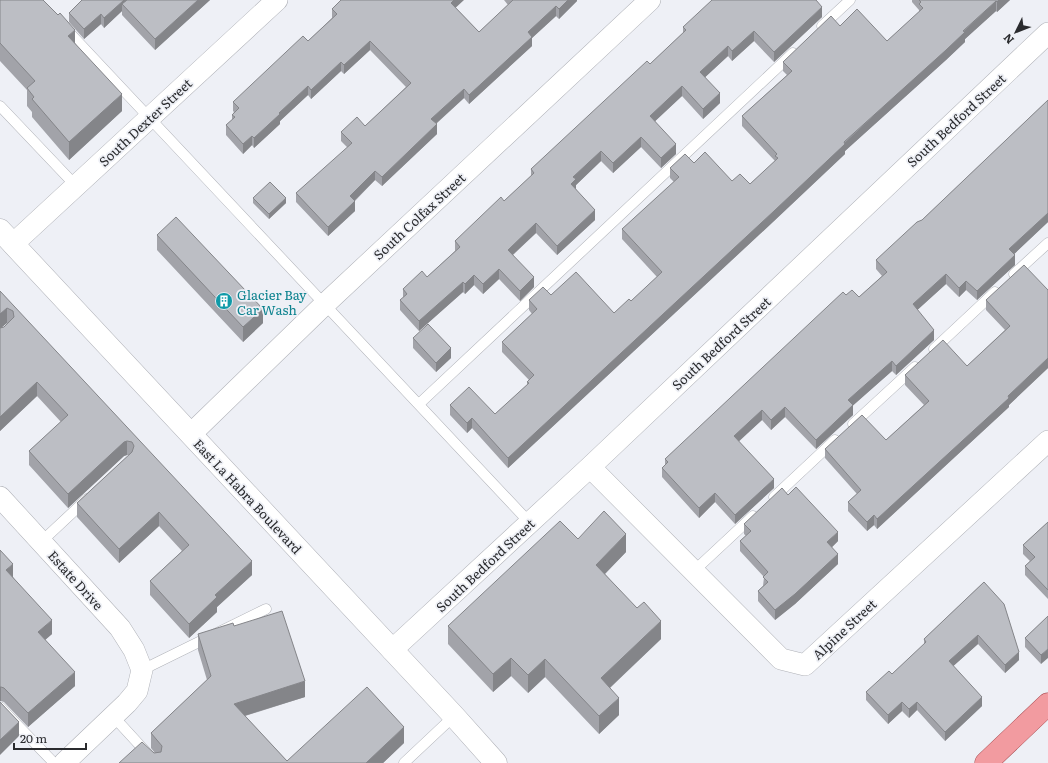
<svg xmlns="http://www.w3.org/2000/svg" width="1048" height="763" viewBox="0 0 1048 763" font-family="Literata,serif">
<rect width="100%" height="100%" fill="#eef0f6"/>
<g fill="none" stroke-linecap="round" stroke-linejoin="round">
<g stroke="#afb1b7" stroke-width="11">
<path id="service" d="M822,26L850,0
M65,28L530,523
M0,106L76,186
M1014,274L1048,243
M934,349L995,292
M419,404L793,53
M853,424L915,367
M774,497L835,440
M41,542L87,499
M694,571L753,516
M142,670L266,609
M0,707L54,763
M113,716L156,763
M404,763L454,716"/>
</g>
<g stroke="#afb1b7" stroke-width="22">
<path id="minor" d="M13,244L277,0
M191,434L325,304L650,0
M590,467L781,659L805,665L1048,441
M0,497L120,628L134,650L142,670L137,691L127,703L64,763
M392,650L590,467L1048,33"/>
</g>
<g stroke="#afb1b7" stroke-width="23">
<path id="secondary" d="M0,230L454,716L496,763"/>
</g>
<g stroke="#a6494e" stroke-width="23">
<path id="primary" d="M986,763L1048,704"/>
</g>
<use href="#service" stroke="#fff" stroke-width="10"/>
<use href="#minor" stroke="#fff" stroke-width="21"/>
<use href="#secondary" stroke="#fff" stroke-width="22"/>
<use href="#primary" stroke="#f29ba0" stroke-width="22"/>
</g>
<path fill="#a2a3a9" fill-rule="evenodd" d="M0,0L75,43L122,111L69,160L32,117V112L27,106V90L0,61Z
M82,0H210L155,50L122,15V11L104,28L101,24L84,39L69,22V13Z
M504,0H577V1L559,19L556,16L532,38V46L469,104L464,98L436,124L437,134L382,186L375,180L355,201V211L328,236L296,202V193L348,148L341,141V132L365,126L406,87L370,50L344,74L341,71L311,99L308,95L280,121V124L254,148L252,145L243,154L226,135V125L232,120V115L234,112L233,111V102L308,41L332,18V9L456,8L479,32L508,5Z
M912,0H1010L997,12L996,11L965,39V42L946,60L845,151V154L774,221L508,468L472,428L467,433L450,415V405L495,414L527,385V382L529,380L502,352V342L532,314L529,310V300L551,295L614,313L631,301L657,277L622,239V229L674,182L670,178V168L694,163L732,181L750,184L775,161L742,126V116L787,75L783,71V62L840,26L887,41L919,12V10L912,2Z
M822,17L774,62L754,41L732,61L728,56L705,77L720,103L703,119L682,96L655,121L676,154L661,168L641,147L613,173L601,161L576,185V189L595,220L557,255L536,233L513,255L534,287L520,301L499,279L483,294L474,285L465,294L463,292L419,331L400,310V300L403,298V289L427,277L455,251V241L504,201L531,176V169L650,64L683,33V27Z
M1048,100V222L1014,254L1015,265L977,300L966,290L959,297L946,284L917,310L934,340L896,375L892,371L853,405V415L816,449L785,417L771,430L762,420L738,441L774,488L735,524L715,502L699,518L662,477V468L665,465V459L846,295L859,297L882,276L876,269V260L922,220Z
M253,198L286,203L269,219L253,203Z
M157,235L263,323L243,342L157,250Z
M1048,290V368L1009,405V407L877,529L874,525L867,531L848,511V502L857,494L825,458V449L886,440L924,405L905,385V375L967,366L1005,330L986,310V300Z
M0,291L252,575L217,607V612L189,638L150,595V581L182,551L159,526L119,563L77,517V503L129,455H127L124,456L68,508L29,465V451L61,422L37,396L0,431ZM7,323H8L4,327H1Z
M413,338L451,358L436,372L413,348Z
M788,495L838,541L832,547L838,564L795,604L775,620L758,601V591L763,586L764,577L740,551V541L746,536L744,534V524Z
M1048,522V599L1025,575V566L1030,561L1023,554V545Z
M578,539L626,552L605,574L661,639L610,688L619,715L599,734L545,677L528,693L511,676L493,692L448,644V626Z
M0,550L13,577L52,634L45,640L75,686L28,727L4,702L1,701Z
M984,582L1019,660L1005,673L978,644L953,666L982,706L945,741L917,710L909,718L902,711L888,724L866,700V692L892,674L924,645V639Z
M1048,616L1041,664L1025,647V638Z
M234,626L305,697L245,716L287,761L404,743L383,763H119L155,753L151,748V733L207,680L198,650V634Z"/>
<path fill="#848589" d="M124,0H130L122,4V11L104,28V18Z
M198,0H210L155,50V39Z
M454,0H464L451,12V3Z
M568,0H577V1L559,19V9Z
M999,0H1010L997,12V2Z
M996,1V11L965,39V42L946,60L845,151V154L774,221L508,468V458Z
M556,6V16L532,38V46L469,104V95L528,32Z
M822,7V17L774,62V52Z
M101,14V24L84,39V29Z
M75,30V48L68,36Z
M754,31V41L732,61V51Z
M370,41V50L344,74V65Z
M728,46V56L700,82V72Z
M341,62V71L311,99V90Z
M308,86V95L280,121V124L254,148V138L279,113Z
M682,86V96L650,126V116Z
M464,89V98L431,128V119Z
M720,93V103L703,119V109Z
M122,94V111L69,160V142Z
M437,124V134L382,186V177Z
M252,136V145L243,154V144Z
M641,137V147L613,173V163Z
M676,144V154L661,168V158Z
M601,151V161L576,185V189L571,184L573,177Z
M375,171V180L350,205V196Z
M286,198V203L269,219V214Z
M355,201V211L328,236V227Z
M595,210V220L557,255V246Z
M1048,213V222L1009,259V249Z
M536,223V233L508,259V250Z
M1015,255V265L977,300V291Z
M499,269V279L483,294V284Z
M946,274V284L913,314V304Z
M474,275V285L465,294V284Z
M534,277V287L520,301V291Z
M966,281V290L959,297V288Z
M463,282V292L419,331V321Z
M7,308V323L0,329V314Z
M263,309V323L243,342V327Z
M934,330V340L896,375V366Z
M451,348V358L436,372V363Z
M1048,358V368L1009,405V407L877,529V519Z
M892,361V371L848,410V400Z
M37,382V396L0,431V417Z
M853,405V415L816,449V440Z
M785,407V417L771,430V420Z
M762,410V420L734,446V436Z
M472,418V428L467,433V423Z
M127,441V455L124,456L68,508V494L124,442Z
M774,479V488L735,524V515Z
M715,493V502L699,518V508Z
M159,512V526L119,563V549Z
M874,515V525L867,531V522Z
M838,532V541L827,552V542Z
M626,534V552L596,583V565Z
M838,554V564L795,604L775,620V610Z
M252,561V575L217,607V612L189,638V624L215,595Z
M13,564V578L6,570Z
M52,620V634L38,646V632Z
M661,621V639L601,696V678Z
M978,635V644L949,670V661Z
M1048,649V658L1041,664V655Z
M1019,652V660L1005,673V665Z
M511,658V676L493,692V674Z
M545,659V677L528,693V675Z
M75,672V686L28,727V713Z
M305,681V697L234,719V704Z
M0,687H1V701H0Z
M982,697V706L945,741V732Z
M619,698V715L599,734V716Z
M902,702V711L888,724V715Z
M917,702V710L909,718V709Z
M19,722V736L0,755V740Z
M404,727V743L383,763H366Z"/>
<path fill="#bcbec4" stroke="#848589" d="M0,0H43L58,15L60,13L75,30L68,36L122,94L69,142L32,99L34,97L27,88L35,81L0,43Z
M82,0H124L104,18L101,14L84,29L69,13Z
M127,0H198L155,39L122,4Z
M341,0H454L451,3L479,32L513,0H568L559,9L556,6L528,32L532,37L469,95L464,89L431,119L437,124L382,177L375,171L350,196L355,201L328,227L296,193L352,143L341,132L357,117L365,126L411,83L370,41L344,65L341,62L311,90L308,86L279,113L280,114L254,138L252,136L243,144L226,125L235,117L232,115L239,108L233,102L303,36L308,41L337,14L332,9Z
M712,0H816L822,7L774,52L754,31L732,51L728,46L700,72L720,93L703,109L682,86L650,116L676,144L661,158L641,137L613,163L601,151L573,177L576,179L571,184L595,210L557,246L536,223L508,250L534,277L520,291L499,269L483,284L474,275L465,284L463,282L419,321L400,300L407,294L403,289L422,271L427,277L460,247L455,241L501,197L504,201L534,173L531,169L647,61L650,64L686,30L683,27Z
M919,0H999L997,2L996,1L963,31L965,32L946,50L844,142L845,144L774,211L508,458L472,418L467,423L450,405L469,387L495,414L529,383L527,382L534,375L502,342L537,309L529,300L543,287L551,295L576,272L614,313L629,299L631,301L662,272L622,229L679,177L670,168L685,154L694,163L705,152L732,181L740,174L750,184L778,158L775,156L777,154L742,116L792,71L783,62L831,16L840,26L857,9L887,41L923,8L919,4L921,2Z
M1048,100V213L1009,249L1015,255L977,291L966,281L959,288L946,274L913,304L934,330L896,366L892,361L848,400L853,405L816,440L785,407L771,420L762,410L734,436L774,479L735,515L715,493L699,508L662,468L668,462L665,459L843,292L846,295L852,290L859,297L887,272L876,260L917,222L922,220Z
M270,182L286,198L269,214L253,198Z
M176,217L263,309L243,327L157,235Z
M1024,265L1048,290V358L1008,396L1009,398L877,519L874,515L867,522L848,502L861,490L825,449L862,415L886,440L929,401L905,375L943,340L967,366L1010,326L986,300Z
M0,291L252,561L215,595L217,597L189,624L150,581L189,545L159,512L119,549L77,503L132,452L134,446L132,442L127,441L124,442L68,494L29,451L68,415L37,382L0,417V328L4,327L14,317L13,311L7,308L0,314Z
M428,324L451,348L436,363L413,338Z
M796,487L838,532L827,542L838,554L795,594L775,610L758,591L768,582L763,577L768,572L740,541L751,531L744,524L782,488L788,495Z
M604,511L626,534L596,565L637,608L644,602L661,621L601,678L619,698L599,716L545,659L528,675L511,658L493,674L448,626L560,521L578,539Z
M1048,522V590L1025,566L1035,557L1023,545Z
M0,550L13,564L6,570L52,620L38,632L75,672L28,713L4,688L1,687H0Z
M984,582L1004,604L1019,652L1005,665L978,635L949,661L982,697L945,732L917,702L909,709L902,702L888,715L866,692L889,671L892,674L926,642L924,639Z
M282,611L305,681L234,704L287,761L367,687L404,727L366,763H119L142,742L154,753L161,752L162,746L151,733L211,676L198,634L233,623L234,626Z
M1048,616V649L1041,655L1025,638Z
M0,702L19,722L0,740Z"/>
<defs>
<g id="building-disc" transform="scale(0.9)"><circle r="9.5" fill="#0f9aa8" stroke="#eef0f6"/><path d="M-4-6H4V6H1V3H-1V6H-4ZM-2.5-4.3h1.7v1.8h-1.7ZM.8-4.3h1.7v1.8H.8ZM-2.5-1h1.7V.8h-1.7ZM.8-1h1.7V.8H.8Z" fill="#fff"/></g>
</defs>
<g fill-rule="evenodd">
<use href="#building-disc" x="224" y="301"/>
</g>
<g text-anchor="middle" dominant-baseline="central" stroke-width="3.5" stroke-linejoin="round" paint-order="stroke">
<g font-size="13" fill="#2a2b2e" stroke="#eef0f6">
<text transform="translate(956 120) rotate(-43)">South Bedford Street</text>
<text transform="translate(145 122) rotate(-43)">South Dexter Street</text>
<text transform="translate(419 216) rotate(-43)">South Colfax Street</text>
<text transform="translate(721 343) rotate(-43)">South Bedford Street</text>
<text transform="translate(248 496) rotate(47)">East La Habra Boulevard</text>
<text transform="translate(485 565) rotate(-43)">South Bedford Street</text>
<text transform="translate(76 580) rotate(48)">Estate Drive</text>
<text transform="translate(844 629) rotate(-43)">Alpine Street</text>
</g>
<g font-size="13" fill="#0d838f" stroke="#eef0f6" text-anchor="start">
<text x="237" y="294">Glacier Bay<tspan x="237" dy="15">Car Wash</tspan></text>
</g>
</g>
<g transform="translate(1016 32) rotate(227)" stroke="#eef0f6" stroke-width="3" paint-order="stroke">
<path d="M0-3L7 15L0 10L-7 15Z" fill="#2a2b2e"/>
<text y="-6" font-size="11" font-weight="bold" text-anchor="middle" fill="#2a2b2e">N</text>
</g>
<path d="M14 743v6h72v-6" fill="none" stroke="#2a2b2e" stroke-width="2"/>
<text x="20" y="743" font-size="12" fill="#2a2b2e" stroke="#eef0f6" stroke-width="3" paint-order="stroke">20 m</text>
</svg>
